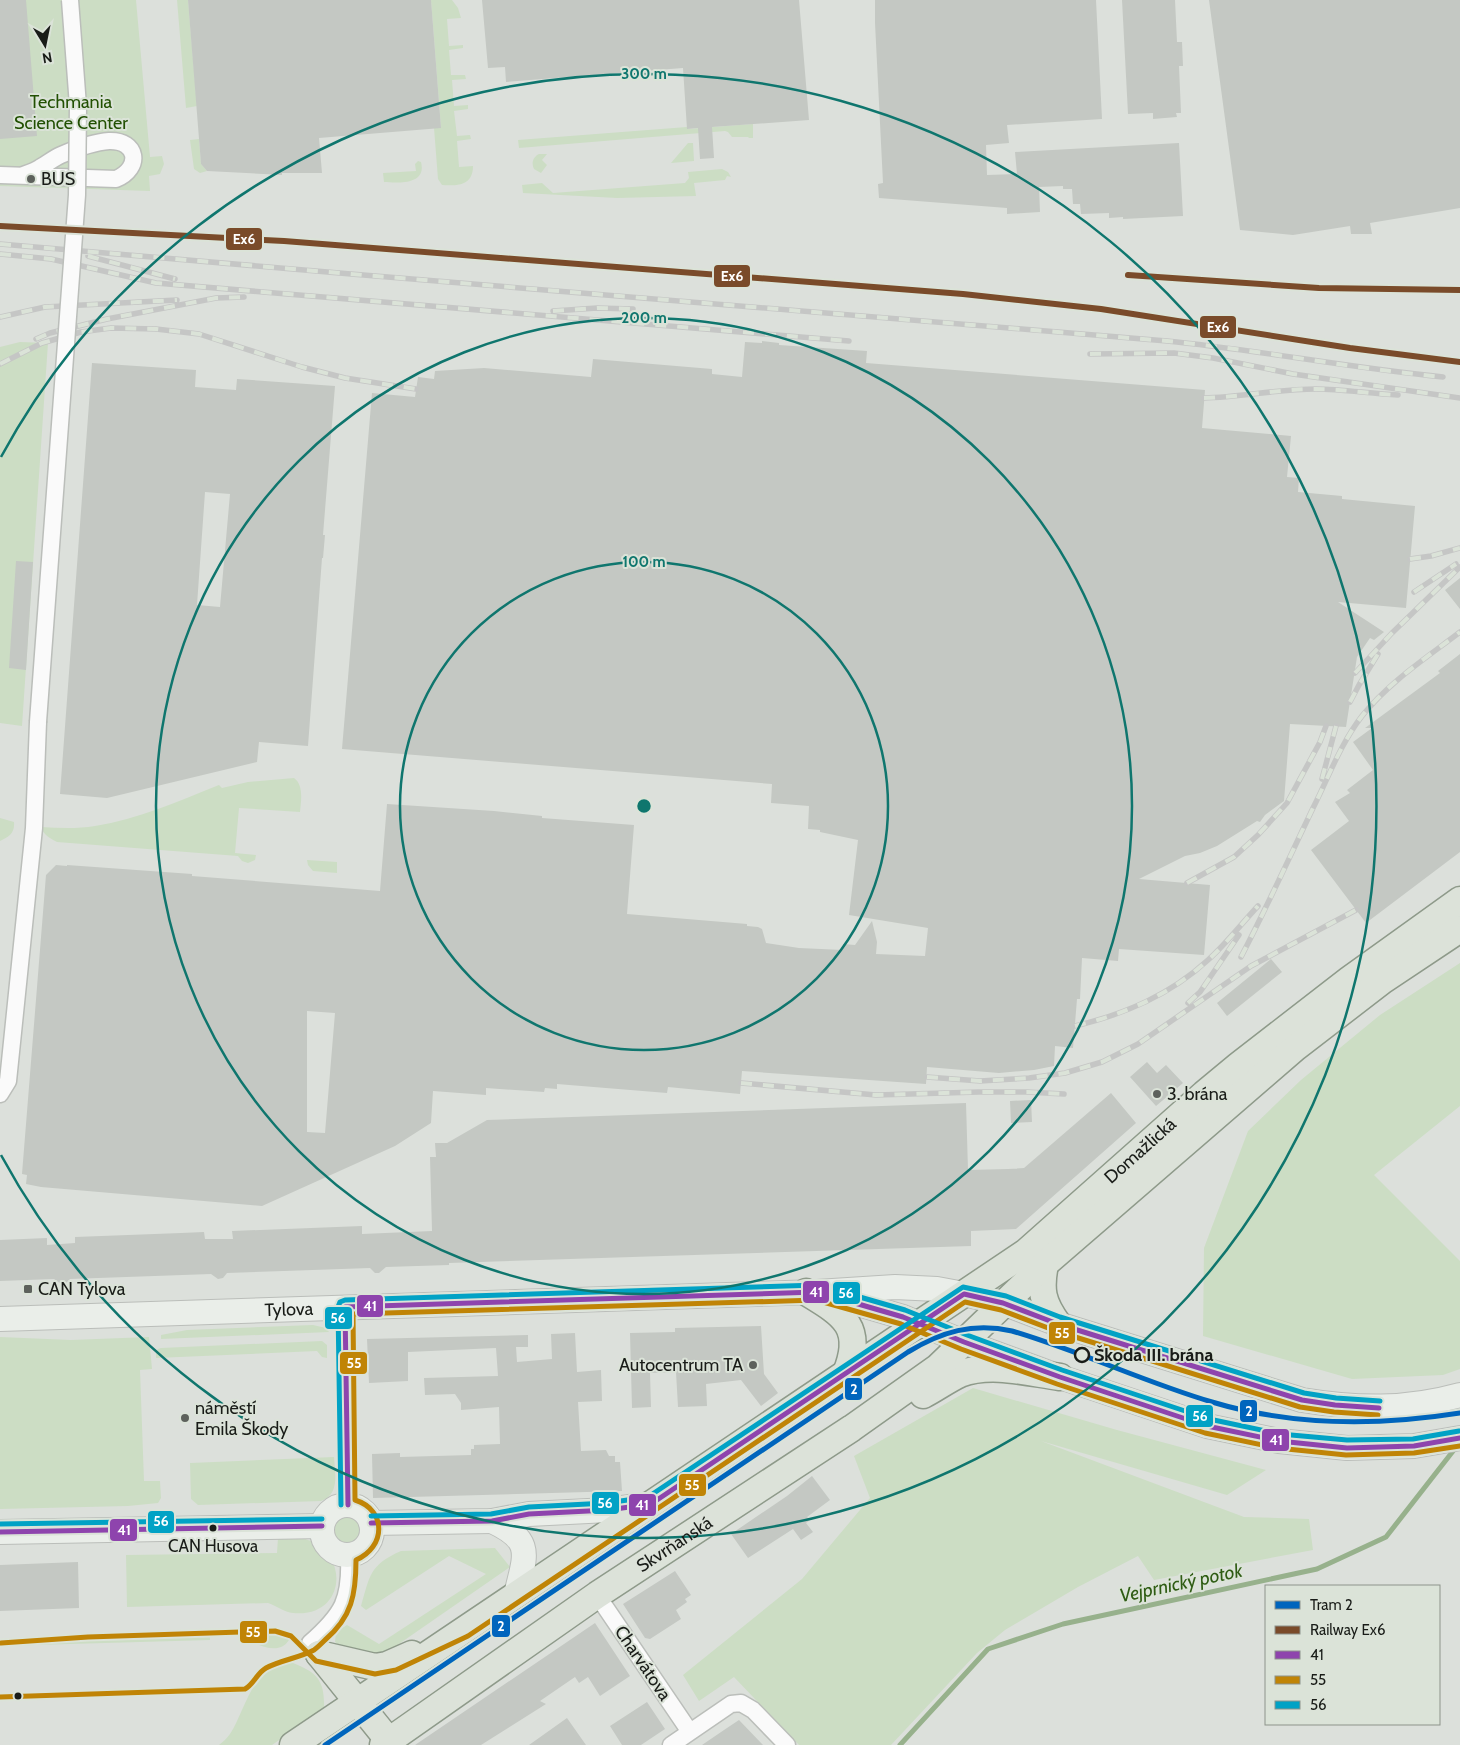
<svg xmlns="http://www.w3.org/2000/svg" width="1460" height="1745" viewBox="0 0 1460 1745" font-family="Cabin,sans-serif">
<rect width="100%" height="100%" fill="#dce0db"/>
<path fill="#ccddc4" d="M0,0H136L150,157L162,156L164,164L160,174L149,176L150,191L0,186Z
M177,0H188L197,106L186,108Z
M431,0H452L458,8L461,18L447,19L449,46L463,45V48L449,50L451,75H465L466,79L452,80L454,106L468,105V109L454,111L457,136L470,135L471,139L457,141L459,167L473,166C473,186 457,186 442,185L438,179L434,128H441Z
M753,124V138H749L748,137H732L728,132L725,131L519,148L518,140L687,127L688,129Z
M199,139L201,164L207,171L200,173L194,169L190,140Z
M688,143H693L694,161L671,163Z
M539,154H547L542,160L547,165L541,173L534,169C531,163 533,157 539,154Z
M418,161L421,162C427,185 398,183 384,182L383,173L416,171L415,164Z
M722,169L728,172L731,177L727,176L725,180L694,183L696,196L617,198L523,193L522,185L542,183L553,193L685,183L689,178L688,172Z
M20,342L48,343L22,726L0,723V347Z
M294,778C304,785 301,801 300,812L239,808L235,853L256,855L255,860L248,863L242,861L238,856L57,842C49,838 44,835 41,827C59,828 77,829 95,826C138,819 179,801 219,785L222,788L248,782Z
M0,818L14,822C15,833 9,837 0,841Z
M307,860L337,862V873L313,871L308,865Z
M1460,963V1106L1374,1175L1460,1261V1369L1443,1375L1352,1379L1203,1336L1204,1248L1248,1131L1301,1080L1380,1015Z
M313,1325L326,1328L329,1332L161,1339V1335L187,1330Z
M0,1337L71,1340L149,1337L152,1369L140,1370L144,1481H160L161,1498L158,1503L128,1506L0,1509Z
M322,1341L327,1345V1358L322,1357L317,1351L156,1358V1352L158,1349L161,1348Z
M973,1388L1117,1430L1266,1470L1227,1495L1041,1441L1244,1517L1309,1519L1313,1550L1154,1580L1138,1556L1078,1587L1005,1630L977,1653L891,1745H799L734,1677L699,1701L683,1675L802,1579L870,1498L854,1456Z
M334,1457C335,1473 340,1495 321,1501L198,1505L191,1499L190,1463Z
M334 1530a13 13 0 1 1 26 0a13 13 0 1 1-26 0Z
M278,1538C289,1538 302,1536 313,1542C350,1560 343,1618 293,1613C284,1612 277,1606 268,1603L127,1607L126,1555L277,1553Z
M495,1548L510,1567L370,1664L358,1662L335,1642L336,1632L347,1625L379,1644L486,1574L449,1556L366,1610L361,1606C370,1576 369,1565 401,1551Z
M272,1631C281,1631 286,1631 289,1640C279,1656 259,1645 245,1639V1635L265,1634Z
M210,1636V1640L0,1646V1640Z
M288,1661C314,1671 325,1677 324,1707L314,1716L272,1745H219C223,1742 227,1738 230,1734C246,1709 253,1664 288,1661Z"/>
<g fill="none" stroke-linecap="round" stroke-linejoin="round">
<path stroke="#97b18c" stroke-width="5" d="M900,1745L988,1649L1063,1624L1317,1569L1386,1537L1457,1446"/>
</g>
<path fill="#c4c8c3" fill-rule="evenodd" d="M0,0H26L37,136L0,139Z
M188,0H431L441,128L319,138L322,173H282V175L207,171L201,164Z
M482,0H799L809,120L712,127L714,158L700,159L698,128L687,129L683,68L506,82L505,67L488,68Z
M875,0H1096L1102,119L1007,125L1009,143L986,145L987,175L1017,174L1015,152L1179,143L1183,216L1123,219V217L1109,218V213L1081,214L1080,204H1073L1072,189H1063V186L1039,187L1040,212L1007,214V208L879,198L878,184L883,183L875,23Z
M1122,0H1175L1177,42H1182L1183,66H1179L1181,113H1176L1177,117L1153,119V113L1128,114Z
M1209,0H1460V208L1370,223L1372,234H1351L1350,226L1293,235L1240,230Z
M762,341L779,343V345L867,351L866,363L1205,390L1202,428L1291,436L1287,477L1299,478L1298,492L1342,496V499L1415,506L1406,608L1338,602L1384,632L1374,640L1370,638L1357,657L1346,727L1290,724L1284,801L1265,815L1260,822L1257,821L1217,846L1200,853L1185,856L1139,879L1210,885L1204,955L1119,949L1118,961L1082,958L1080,999H1077L1073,1048L1055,1046L1054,1066L1034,1070L999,1073L927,1067L926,1084L742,1071L740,1094L668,1087L667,1093L557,1084V1089L545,1088L544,1092L486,1088V1095L433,1091L431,1123L395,1146L262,1206L41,1187L26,1184L27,1175L22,1174L46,875L56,865L67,866V865L192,874V876L380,891L387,804L494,811L542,816V818L634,825L627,914L747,924V926L758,927L762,929L766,943L799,948L843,950V944L855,945L872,921L877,942L876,954L925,956L928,928L849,915L858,840L820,832V830L808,829L809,806L771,803L772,784L342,749L372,393L415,397L418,377L434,379L435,371L484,368L591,377L593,359L712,369V374L742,377L745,342L762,343ZM307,1011L335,1013L325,1133L307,1132Z
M92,363L196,370L195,387L236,390L237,379L335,386L323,535H325L323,558H322L308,746L259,742L257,762L107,798L60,794ZM205,492L230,494L220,607L197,605Z
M16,561L33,562L26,670L9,668Z
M1460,578V609L1445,590Z
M1460,654V852L1366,923L1311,850L1349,821L1335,802L1350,793L1347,790L1373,770L1353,742L1372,728H1365L1440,673L1438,671Z
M1271,959L1282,972L1227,1016L1217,1003Z
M1147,1062L1157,1073L1166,1065L1183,1083L1156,1106L1130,1077Z
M1111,1093L1136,1123L1016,1229L971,1231V1246L449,1263V1265L386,1267L379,1273H375L370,1268L227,1273L223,1278L218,1279L211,1274L70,1279L65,1284H61L54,1279L0,1281V1240L47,1238V1245L75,1243V1237L181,1233L204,1232L205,1239H233L232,1231L362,1226V1234L432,1231L430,1157H436L435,1143H447L487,1120L966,1103L968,1170L1008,1169L1024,1168Z
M1031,1100L1032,1122L1011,1123L1010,1101Z
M761,1326L764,1374L778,1393L761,1406L741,1380L706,1384L707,1406L678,1407L676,1372L650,1373L651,1407L632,1408L630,1333L675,1332V1328Z
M575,1333L577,1372L601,1370L602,1401L578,1402L581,1451L606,1450L609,1456H615V1462H620L622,1491L373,1498L372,1454L400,1453V1457L471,1455V1449H474V1445L500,1444L499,1407L461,1410V1403L455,1394L425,1395L424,1378L498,1376L496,1348L408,1352V1381L369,1383L367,1339L528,1335V1347H516L517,1362L552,1359L551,1334Z
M812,1476L830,1500L807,1517L810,1520L806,1523L813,1532L801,1540L793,1529L748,1558L731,1534L787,1496Z
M78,1562L79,1608L0,1611V1565Z
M675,1571L691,1595L685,1599L687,1602L676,1610L681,1619L650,1639L645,1638L623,1604Z
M595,1623L630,1676L600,1696L588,1677L579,1683L575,1677L540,1701L546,1704L481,1745H415Z
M647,1702L665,1729L641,1745H622L610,1726Z
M567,1718L586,1745H529Z
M739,1720L763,1745H702L724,1730Z"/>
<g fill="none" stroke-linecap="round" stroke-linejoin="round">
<g stroke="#bbbeba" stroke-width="19">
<path id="street" d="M0,175L116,179C142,168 138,140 109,141C94,142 75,149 61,155C54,158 48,163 41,167C36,171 29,173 23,175
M0,1094L8,1081L34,828L38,722
M345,1307L348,1505
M597,1595L690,1732
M319,1654L310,1643C343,1614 351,1600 349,1555
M671,1745L731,1704L741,1703L753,1710L787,1745"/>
</g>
<g stroke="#bbbeba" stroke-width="26">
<g id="secondary">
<path d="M834,1297L903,1317L964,1342L1060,1377L1207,1426L1279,1441L1347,1448L1414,1446L1460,1438"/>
<path id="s1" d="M0,1319L817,1292L895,1287L937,1289L964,1294L1003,1303L1058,1324L1302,1400C1357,1409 1406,1410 1460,1395"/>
<circle cx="347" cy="1530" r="25"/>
<path d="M492,1521C535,1541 525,1555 516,1595"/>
<path d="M371,1523L492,1521L529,1514L608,1510L651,1504"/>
<path d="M0,1532L322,1526"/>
</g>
</g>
<g stroke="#8e9a8a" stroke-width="29">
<g id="primary">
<path d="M1045,1264C1040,1290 1042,1302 1058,1324"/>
<path d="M806,1292C842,1314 865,1326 846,1373"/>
<path d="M923,1395C935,1389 947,1380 960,1374C991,1362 1029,1373 1060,1377"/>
<path d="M319,1654L375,1667L387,1665L412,1654"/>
<path d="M319,1654L389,1741"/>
<path id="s2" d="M293,1745L1026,1252L1204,1094L1239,1065L1350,979L1460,900"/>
<path id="s3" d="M383,1745L597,1595L852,1428L938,1367L1045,1264L1295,1048L1382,981L1460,929"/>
</g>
</g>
<use href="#street" stroke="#fafafa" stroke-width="16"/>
<use href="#secondary" stroke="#eaeee9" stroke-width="24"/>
<use href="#primary" stroke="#dce2d9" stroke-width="26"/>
<g stroke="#c5c6c5" stroke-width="5.5">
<path id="rail" d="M0,244L351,274L1167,341C1259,350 1350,368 1443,377
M0,254L51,259L156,283L849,341
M88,256L175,279
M553,311L597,308L633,309
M0,317L45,307L177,300
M36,339L50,333L107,319L216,298L244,297
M1090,354L1174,353L1213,358L1293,374L1460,398
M0,364L42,343L81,332L111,328L156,329L199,334L302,367L345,378L416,389
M1204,398C1242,397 1279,389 1316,389C1343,389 1371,394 1398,395
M1410,559L1431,556L1460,548
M1414,592L1456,564
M1355,673L1392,633L1460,567
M1350,702L1359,685L1378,654
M1322,779L1336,726
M1187,883L1234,857L1258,835L1287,803L1320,742L1326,726
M1241,957C1267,907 1290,856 1314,806C1329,776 1341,743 1362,716C1389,682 1426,658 1460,632
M1188,1003L1200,992L1239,935
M1075,1026C1125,1014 1170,995 1208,960C1226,944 1242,923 1258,906
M927,1077L980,1081L1029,1078L1065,1073L1102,1062L1138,1044L1251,966L1356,910
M741,1083L876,1095L979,1092H1027L1064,1094"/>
</g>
<use href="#rail" stroke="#dbe3d8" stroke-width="4" stroke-dasharray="11" stroke-linecap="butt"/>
<g stroke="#bbbeba" stroke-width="19" stroke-linecap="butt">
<path id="street-bridge" d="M38,722L77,195L78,106L70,0"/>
</g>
<use href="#street-bridge" stroke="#fafafa" stroke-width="16"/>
<g stroke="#dbe3d8" stroke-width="9">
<path id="bus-1" d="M348,1505L345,1307L817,1292L903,1317L964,1342L1060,1377L1207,1426L1279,1441L1347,1448L1414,1446L1460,1438
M371,1523L492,1521L529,1514L608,1510L651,1504L964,1294L1003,1303L1058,1324L1302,1400L1335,1405L1379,1408
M0,1532L322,1526"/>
</g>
<g stroke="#dbe3d8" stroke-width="9">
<path id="bus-2" d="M1,1643L88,1637L275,1631L291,1636L316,1661L375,1674L396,1670L468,1636L965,1302L1001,1310L1056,1331L1300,1407L1334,1412L1378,1415
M0,1697L245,1689C254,1684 257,1673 266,1668C281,1660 299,1658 314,1650C318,1647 322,1643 325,1640C352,1617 356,1594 356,1560C386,1547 387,1510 355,1500L353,1314L816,1300L901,1324L961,1349L1057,1384L1205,1433L1277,1448L1346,1455L1414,1453L1460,1446"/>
</g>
<g stroke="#dbe3d8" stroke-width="9">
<path id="bus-3" d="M341,1505L338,1307L340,1302L345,1300L818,1285L905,1310L967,1335L1062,1370L1209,1419L1280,1434L1347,1440L1413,1439L1459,1431
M371,1516L491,1514L529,1507L607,1503L648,1497L963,1287L1006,1296L1060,1317L1304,1393L1336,1398L1380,1401
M0,1524L322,1519"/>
</g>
<use href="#bus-1" stroke="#8e44ad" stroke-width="5"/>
<use href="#bus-2" stroke="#c08406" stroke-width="5"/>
<use href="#bus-3" stroke="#01a2c5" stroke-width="5"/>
<g stroke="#dbe3d8" stroke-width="10">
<path id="rail-1" d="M0,226L284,241L963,294L1101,309L1350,348L1460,362
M1128,275L1319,288L1460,290"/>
</g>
<use href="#rail-1" stroke="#7a4b2a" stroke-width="6"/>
<g stroke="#dbe3d8" stroke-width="9">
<path id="tram-1" d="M325,1745L908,1352C941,1332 973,1322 1012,1331C1080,1351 1144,1382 1212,1402C1292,1426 1378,1426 1460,1413"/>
</g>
<use href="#tram-1" stroke="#0065bd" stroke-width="5"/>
</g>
<g fill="none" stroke="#0f766e" stroke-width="2.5">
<circle cx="644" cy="806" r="244"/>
<circle cx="644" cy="806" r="488"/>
<path d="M1 457A732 732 0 1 1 1 1155"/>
</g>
<g fill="#5d615c" stroke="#dbe3d8" stroke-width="2">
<circle cx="31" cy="179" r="5"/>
<circle cx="1157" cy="1094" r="5"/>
<rect x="23" y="1284" width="10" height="10" rx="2.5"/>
<circle cx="753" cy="1365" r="5"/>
<circle cx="185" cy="1418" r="5"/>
</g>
<circle fill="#dbe3d8" stroke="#191c18" stroke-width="2.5" cx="1082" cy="1355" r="7"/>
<g fill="#191c18" stroke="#dbe3d8" stroke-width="2">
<circle cx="213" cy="1528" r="4.5"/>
<circle cx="18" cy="1696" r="4.5"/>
</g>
<g text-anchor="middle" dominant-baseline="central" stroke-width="4" stroke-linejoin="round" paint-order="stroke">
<g font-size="17" fill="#191c18" stroke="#dbe3d8">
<text x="213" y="1546">CAN Husova</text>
</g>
<g font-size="18" fill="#225003" stroke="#dbe3d8">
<text x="71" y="102">Techmania<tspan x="71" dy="21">Science Center</tspan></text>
</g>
<g font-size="18" fill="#191c18" stroke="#dbe3d8" text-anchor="start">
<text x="41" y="179">BUS</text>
<text x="1167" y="1094">3. brána</text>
<text x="38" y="1289">CAN Tylova</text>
<text x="743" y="1365" text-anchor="end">Autocentrum TA</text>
<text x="195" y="1408">náměstí<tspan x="195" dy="21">Emila Škody</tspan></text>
</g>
<g font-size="18" fill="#191c18" stroke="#dbe3d8">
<text stroke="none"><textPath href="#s2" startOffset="1036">Domažlická</textPath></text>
<text stroke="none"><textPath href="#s1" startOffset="289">Tylova</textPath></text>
<text stroke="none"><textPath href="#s3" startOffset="354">Skvrňanská</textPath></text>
<text transform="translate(643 1663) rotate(56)">Charvátova</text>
</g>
<g font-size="18" font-weight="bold" fill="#191c18" stroke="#dbe3d8" text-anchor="start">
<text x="1094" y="1355">Škoda III. brána</text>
</g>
<g font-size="19" font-style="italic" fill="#2f5c14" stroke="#dbe3d8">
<text transform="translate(1181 1583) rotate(-12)">Vejprnický potok</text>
</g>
</g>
<circle cx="644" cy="806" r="8" fill="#0f766e" stroke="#dbe3d8" stroke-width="2.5"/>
<g font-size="15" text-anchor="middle" font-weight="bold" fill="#0f766e" stroke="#dbe3d8" stroke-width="4" stroke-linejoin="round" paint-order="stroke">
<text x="644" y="79">300 m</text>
<text x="644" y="323">200 m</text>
<text x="644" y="567">100 m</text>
</g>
<g stroke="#dbe3d8" stroke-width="2">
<rect x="225" y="227" width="38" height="24" rx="5" fill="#7a4b2a"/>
<rect x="713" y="264" width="38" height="24" rx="5" fill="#7a4b2a"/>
<rect x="1199" y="315" width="38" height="24" rx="5" fill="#7a4b2a"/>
<rect x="802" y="1280" width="28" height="24" rx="5" fill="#8e44ad"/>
<rect x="832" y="1281" width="29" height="24" rx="5" fill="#01a2c5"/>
<rect x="356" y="1294" width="28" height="24" rx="5" fill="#8e44ad"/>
<rect x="324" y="1306" width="29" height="24" rx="5" fill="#01a2c5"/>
<rect x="1048" y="1321" width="28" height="24" rx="5" fill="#c08406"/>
<rect x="339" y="1351" width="29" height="24" rx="5" fill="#c08406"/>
<rect x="844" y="1377" width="19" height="24" rx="5" fill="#0065bd"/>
<rect x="1239" y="1399" width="19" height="24" rx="5" fill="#0065bd"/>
<rect x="1185" y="1404" width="29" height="24" rx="5" fill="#01a2c5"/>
<rect x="1261" y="1428" width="29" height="24" rx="5" fill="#8e44ad"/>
<rect x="678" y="1473" width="29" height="24" rx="5" fill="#c08406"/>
<rect x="591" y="1491" width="29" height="24" rx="5" fill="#01a2c5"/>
<rect x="628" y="1493" width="29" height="24" rx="5" fill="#8e44ad"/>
<rect x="147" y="1510" width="28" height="24" rx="5" fill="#01a2c5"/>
<rect x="109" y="1518" width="29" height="24" rx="5" fill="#8e44ad"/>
<rect x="491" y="1614" width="20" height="24" rx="5" fill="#0065bd"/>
<rect x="239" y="1620" width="29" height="24" rx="5" fill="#c08406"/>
</g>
<g font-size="14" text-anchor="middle" font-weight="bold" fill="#fff">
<text x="244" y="244">Ex6</text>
<text x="732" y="281">Ex6</text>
<text x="1218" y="332">Ex6</text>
<text x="816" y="1297">41</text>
<text x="846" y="1298">56</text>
<text x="370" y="1311">41</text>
<text x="338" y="1323">56</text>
<text x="1062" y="1338">55</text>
<text x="354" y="1368">55</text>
<text x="854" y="1394">2</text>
<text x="1249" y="1416">2</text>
<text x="1200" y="1421">56</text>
<text x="1276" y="1445">41</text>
<text x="692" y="1490">55</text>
<text x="605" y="1508">56</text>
<text x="642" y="1510">41</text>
<text x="161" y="1526">56</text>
<text x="124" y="1535">41</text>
<text x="501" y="1631">2</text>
<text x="253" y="1637">55</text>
</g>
<rect x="1265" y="1585" width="175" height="140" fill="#dbe3d8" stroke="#8d938b"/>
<rect x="1275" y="1601" width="25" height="8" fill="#0065bd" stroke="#8d938b"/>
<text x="1310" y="1610" font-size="15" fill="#191c18">Tram 2</text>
<rect x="1275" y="1626" width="25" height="8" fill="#7a4b2a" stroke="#8d938b"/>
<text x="1310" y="1635" font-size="15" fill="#191c18">Railway Ex6</text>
<rect x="1275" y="1651" width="25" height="8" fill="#8e44ad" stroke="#8d938b"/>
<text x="1310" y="1660" font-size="15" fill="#191c18">41</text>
<rect x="1275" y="1676" width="25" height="8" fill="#c08406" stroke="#8d938b"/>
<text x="1310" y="1685" font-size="15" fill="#191c18">55</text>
<rect x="1275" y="1701" width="25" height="8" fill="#01a2c5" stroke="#8d938b"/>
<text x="1310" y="1710" font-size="15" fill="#191c18">56</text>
<g transform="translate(45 45) rotate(170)" stroke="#dbe3d8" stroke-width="4" paint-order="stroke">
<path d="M0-4L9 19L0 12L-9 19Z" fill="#191c18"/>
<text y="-8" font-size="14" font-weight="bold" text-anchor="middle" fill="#191c18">N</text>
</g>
</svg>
